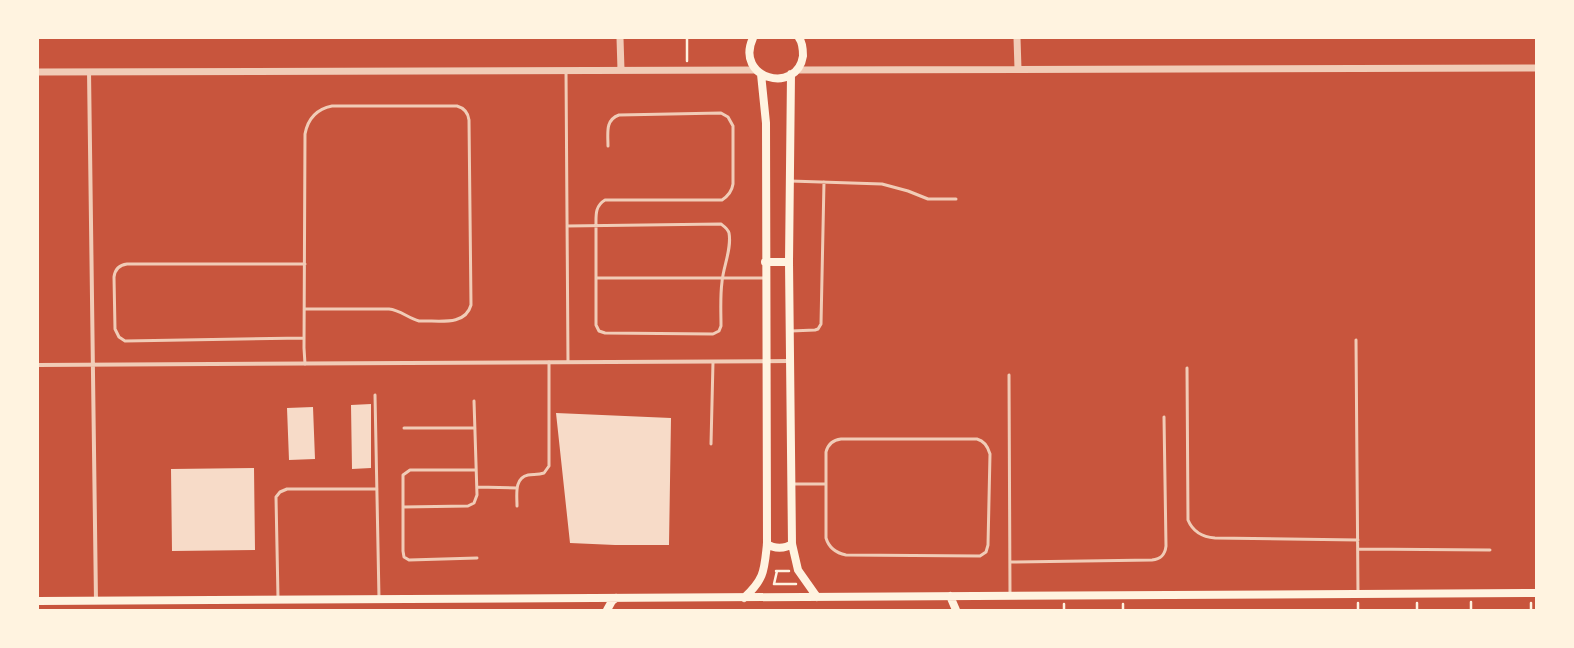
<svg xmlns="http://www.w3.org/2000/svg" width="1574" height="648" viewBox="0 0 1574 648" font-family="Raleway,sans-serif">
<rect width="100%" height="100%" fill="#c8553d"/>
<path fill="#f7dbc8" d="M371,404V468L352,469L351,405Z
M313,407L315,459L289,460L287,408Z
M556,413L671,418L669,545H615L570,543Z
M254,468L255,550L172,551L171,469Z"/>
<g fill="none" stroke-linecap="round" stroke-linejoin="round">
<path stroke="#fff3e0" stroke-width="2.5" d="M687,38V61
M776,571H789
M777,571L774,584H796
M1471,602V610
M1064,604V610
M1123,604V610
M1358,610V603
M1417,610V603
M1531,610V603"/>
<path stroke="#f1ccb7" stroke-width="3" d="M566,70L568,362
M790,181L882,184L908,191L928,199H956
M567,226L721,224C725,227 728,229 729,233C732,249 723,267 722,282C720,297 721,312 721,326L719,331L713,334L605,333L599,331L596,325V225C596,215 595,206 605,200H722C728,196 732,191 733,184V126L728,117L721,113L619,115C605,120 608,133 608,146
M596,278H766
M304,309H389C400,310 408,318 419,321C437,320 465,327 471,305L469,120C468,112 464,108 457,106H332C317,109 308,118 305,134L304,348L305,364
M791,331L815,330L818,329L821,324L824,182
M304,338L125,341L119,337L115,329L114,277C115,269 119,265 127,264H305
M1356,340L1358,594
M1187,368L1188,520C1193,532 1202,537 1215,538L1358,540
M1009,375L1010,594
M375,395L379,598
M404,428H475
M841,439H977C985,441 988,447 990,454L988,545L986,552L980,556L846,555C836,553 829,548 826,538V452C828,444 833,440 841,439Z
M711,444L713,362
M476,470H410L403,475V551L404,557L409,560L477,558
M793,484H826
M477,487L517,488
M517,506C517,495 514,478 528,475C533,474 538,475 544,473L549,466V362
M403,507L468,506L474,503L477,495L474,401
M1358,549L1490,550
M1010,562L1152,560C1161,559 1165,555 1166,546L1164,417
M278,598L276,497L280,492L287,489H377"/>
<path stroke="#f1ccb7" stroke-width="4" d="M89,71L96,601
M38,365L789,361"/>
<path stroke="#f1ccb7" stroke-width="7" d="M620,38L621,70
M1017,38L1018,69
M797,70L1536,68
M38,72L756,70"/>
<path stroke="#fff3e0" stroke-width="8" d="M753,38C734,79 797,95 803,56C803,50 803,43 799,38
M791,74L789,262L792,544L798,570L817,597
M765,262H789
M767,544C774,549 785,549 792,544
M950,596L956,610
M744,598C765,578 764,571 767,544L766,123L761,74
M38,601L1536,593
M607,610L612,601L616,598"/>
</g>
<rect width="1574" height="648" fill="none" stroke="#fff3e0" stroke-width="78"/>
</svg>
